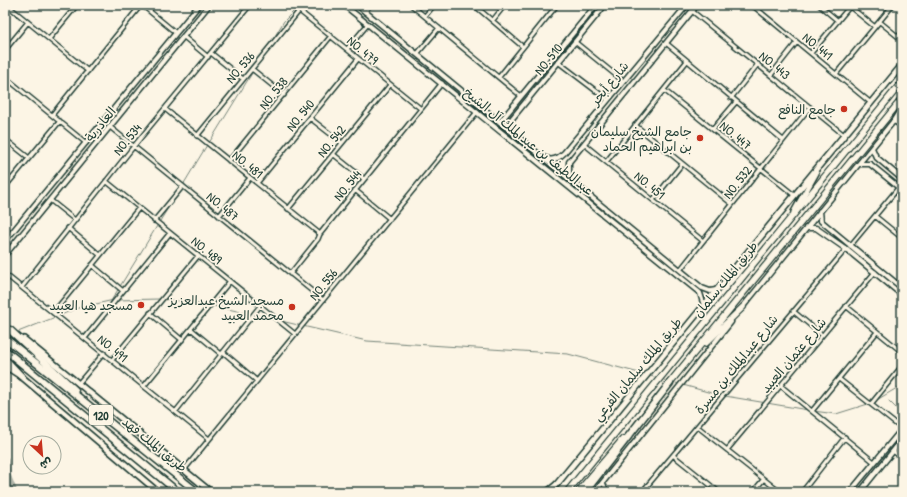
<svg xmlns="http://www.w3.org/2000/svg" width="907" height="497" viewBox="0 0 907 497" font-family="'Patrick Hand','Playpen Sans Arabic',sans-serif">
<rect width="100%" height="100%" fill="#fcf5e5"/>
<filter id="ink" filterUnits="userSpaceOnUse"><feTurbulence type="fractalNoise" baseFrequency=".025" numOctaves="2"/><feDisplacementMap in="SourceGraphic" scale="8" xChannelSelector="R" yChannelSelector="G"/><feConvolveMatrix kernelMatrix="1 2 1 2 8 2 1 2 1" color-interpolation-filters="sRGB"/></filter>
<g filter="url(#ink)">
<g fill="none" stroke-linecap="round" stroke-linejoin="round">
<path stroke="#758479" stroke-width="1" d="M269,46L284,21L295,10
M209,143L257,65
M183,185L207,145
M160,221L173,200
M163,299L209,305L251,314
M117,300L160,299
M111,301L157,226
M254,315L276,320
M281,321L367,341L568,354L643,374
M18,332L78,308L114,300
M650,376L654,377
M664,380L666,381
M676,383L678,384
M683,385L722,396
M725,396L808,410
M875,401L902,385
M889,401L902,414
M813,411L836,414L868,404"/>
<path stroke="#aeb3a7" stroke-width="7" d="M5,460L7,475L14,492"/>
<g stroke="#1f3d34" stroke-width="6">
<path id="minor" d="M7,5L88,71
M142,5L176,33
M292,5L421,109
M411,5L521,96
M474,5L523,47
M752,5L871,103
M819,5L838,21
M849,6L875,27
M692,11L844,135
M365,12L370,5
M425,16L434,5
M493,20L505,5
M880,22L902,40
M184,37L208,57
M49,39L77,5
M575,42L623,81
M666,43L783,140
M347,49L368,24
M5,50L28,22
M211,53L243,79
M811,53L851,5
M417,54L439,28
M558,62L608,100
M252,69L284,95
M836,74L893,5
M771,75L797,42
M5,77L86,143
M499,77L557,5
M664,90L794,195
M731,98L758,64
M165,109L320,234
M52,115L141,5
M310,118L342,143
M894,121L902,127
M635,125L732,204
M110,127L323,300
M713,129L736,102
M197,136L299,11
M5,139L29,158
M584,144L703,241
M333,154L364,179
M229,161L331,36
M606,162L687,61
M106,181L295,334
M257,183L358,59
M5,187L60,121
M355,190L390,219
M50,200L75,220
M653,200L682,164
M288,209L390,85
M219,216L250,178
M875,216L902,238
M154,221L183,186
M68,228L100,255
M850,246L899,187
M92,265L123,291
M680,270L810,107
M5,274L209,439
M290,274L318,239L320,234L442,83
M22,287L134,146L250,5
M846,306L902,352
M793,311L822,335
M53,313L139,208
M150,313L182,340
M191,329L221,354
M85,338L170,233
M223,352L257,381
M112,360L198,256
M839,379L902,429
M78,384L104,353
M144,386L230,281
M781,386L874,462
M871,404L902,366
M176,411L260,306
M812,411L877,332
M698,427L780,492
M727,450L875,272
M893,451L902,458
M674,456L719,492
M184,470L477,112
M603,482L607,492
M646,487L652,492
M642,492L846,249
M753,492L763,480
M802,492L845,437"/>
</g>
<g stroke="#1f3d34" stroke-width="7">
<path id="tertiary" d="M344,5L700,293L704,306
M357,5L702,288L710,291L716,290
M500,122L596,5
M506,126L605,5
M872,148L876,157L902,179
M545,158C553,162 559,158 564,153L687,5
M859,164H870L902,190
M569,178V162L697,5
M820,211L821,221L902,288
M806,228H816L846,249L902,295
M5,241L199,5
M5,255L209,5
M741,309L896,118
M595,492L731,322
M850,492L902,429
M860,492L902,440"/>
</g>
<g stroke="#1f3d34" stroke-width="8">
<path id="secondary" d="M24,339L211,492
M5,366L22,377L158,492
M547,492L557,484"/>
</g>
<g stroke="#1f3d34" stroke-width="8">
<path id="primary" d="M894,121L902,108
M794,212L816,173
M557,484L902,65"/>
</g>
<g stroke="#1f3d34" stroke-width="8">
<path id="trunk" d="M706,343L743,307
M667,386L902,99
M567,492L902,82
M578,492L623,439"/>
</g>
<g stroke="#1f3d34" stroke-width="9">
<path id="motorway" d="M10,330L75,390
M5,338L197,492
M5,350L178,492
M5,359L22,377
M585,492L670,383"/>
</g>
<use href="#minor" stroke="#fcf5e5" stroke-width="3"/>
<use href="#tertiary" stroke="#fcf5e5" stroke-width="4"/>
<use href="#secondary" stroke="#fcf5e5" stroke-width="4.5"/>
<use href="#primary" stroke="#fcf5e5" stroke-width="5"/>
<use href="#trunk" stroke="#fcf5e5" stroke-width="5.5"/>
<use href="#motorway" stroke="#fcf5e5" stroke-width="6"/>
</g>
</g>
<g fill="#c8321e" stroke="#fcf5e5" stroke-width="1.5">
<circle cx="844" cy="109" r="4"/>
<circle cx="700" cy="138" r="4"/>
<circle cx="141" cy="305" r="4"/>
<circle cx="292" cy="307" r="4"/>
</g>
<g text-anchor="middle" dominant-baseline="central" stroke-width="3.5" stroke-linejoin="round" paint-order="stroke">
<rect fill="#fcf5e5" stroke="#617469" stroke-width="1" x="89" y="405" width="24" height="20" rx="3"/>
<g font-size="12" font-weight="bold" fill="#1f3d34">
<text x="101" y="415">120</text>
</g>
<g font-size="13" fill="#1f3d34" stroke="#fcf5e5">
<text transform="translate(818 46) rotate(39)">NO. 441</text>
<text transform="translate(363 50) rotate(40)">NO. 479</text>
<text transform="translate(548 59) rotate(-51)">NO. 510</text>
<text transform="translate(775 65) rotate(39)">NO. 443</text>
<text transform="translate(240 67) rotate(-50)">NO. 536</text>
<text transform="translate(609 83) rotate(-51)">شارع أبحر</text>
<text transform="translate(273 93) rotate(-51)">NO. 538</text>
<text transform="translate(300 115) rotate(-51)">NO. 540</text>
<text transform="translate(100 124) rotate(-51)">العاذرية</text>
<text transform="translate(736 135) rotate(39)">NO. 447</text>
<text transform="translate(127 139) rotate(-51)">NO. 534</text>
<text transform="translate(331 141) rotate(-51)">NO. 542</text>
<text transform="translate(529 141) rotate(39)">عبداللطيف بن عبدالملك آل الشيخ</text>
<text transform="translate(248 164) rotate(39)">NO. 481</text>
<text transform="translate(737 182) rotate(-52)">NO. 532</text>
<text transform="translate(347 185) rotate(-51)">NO. 544</text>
<text transform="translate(650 185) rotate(39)">NO. 451</text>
<text transform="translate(223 206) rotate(39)">NO. 487</text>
<text transform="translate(207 250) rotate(39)">NO. 489</text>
<text transform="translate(725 279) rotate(-51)">طريق الملك سلمان</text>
<text transform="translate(323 284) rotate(-51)">NO. 556</text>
<text transform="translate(113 348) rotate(39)">NO. 491</text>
<text transform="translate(793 355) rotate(-50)">شارع عثمان العبيد</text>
<text transform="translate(736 364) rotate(-51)">شارع عبدالملك بن مسرة</text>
<text transform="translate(637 369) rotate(-50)">طريق الملك سلمان الفرعي</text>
<text transform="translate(155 444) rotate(39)">طريق الملك فهد</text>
</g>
<g font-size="13" fill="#1f3d34" stroke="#fcf5e5" text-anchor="end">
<text x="836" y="109">جامع النافع</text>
<text x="692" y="131">جامع الشيخ سليمان<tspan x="692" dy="15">بن ابراهيم الحماد</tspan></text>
<text x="284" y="300">مسجد الشيخ عبدالعزيز<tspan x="284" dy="15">محمد العبيد</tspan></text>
<text x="133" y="305">مسجد هيا العبيد</text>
</g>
</g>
<rect width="907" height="497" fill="none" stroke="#fcf5e5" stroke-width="20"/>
<rect x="10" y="10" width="887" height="477" fill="none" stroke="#1f3d34" stroke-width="1.5" filter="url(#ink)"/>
<g transform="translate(42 455) rotate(154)"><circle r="19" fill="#fcf5e5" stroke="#a4ab9e"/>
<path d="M0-3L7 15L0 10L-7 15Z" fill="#c8321e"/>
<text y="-6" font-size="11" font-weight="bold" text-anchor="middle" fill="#1f3d34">ش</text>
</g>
</svg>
